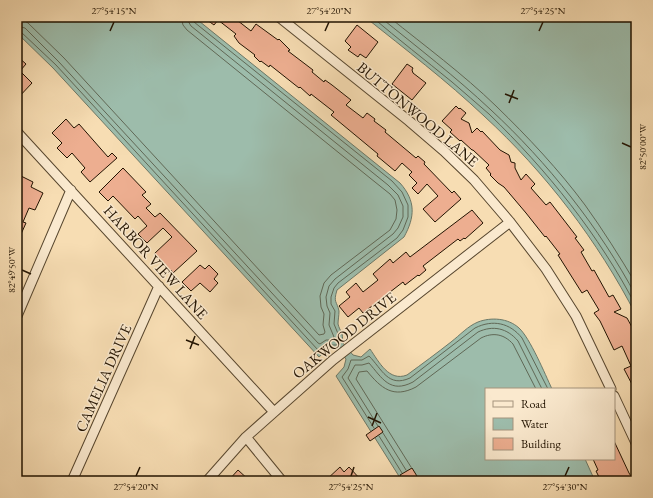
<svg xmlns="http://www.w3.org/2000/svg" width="653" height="498" viewBox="0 0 653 498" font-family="'EB Garamond',serif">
<rect width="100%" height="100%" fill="#f7ddb3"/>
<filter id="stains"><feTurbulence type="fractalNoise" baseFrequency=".005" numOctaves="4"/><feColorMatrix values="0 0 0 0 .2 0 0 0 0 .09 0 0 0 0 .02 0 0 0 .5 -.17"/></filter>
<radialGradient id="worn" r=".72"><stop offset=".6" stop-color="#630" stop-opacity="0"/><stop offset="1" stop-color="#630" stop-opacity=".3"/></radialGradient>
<path fill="#9dbcab" stroke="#6c7867" d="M17,17H194L400,183C416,201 415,217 404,237L337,290C333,303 337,301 339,311C339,316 338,320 338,324C340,332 344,333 342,342L353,355L361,357L370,349C379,362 389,382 407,375C422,364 437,353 451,342C460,335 468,326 478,322C491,317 508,318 519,328C530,338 545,374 552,389H486V459H585L595,481H402L336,376L344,367L346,359L339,350L329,348L319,357L53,68L17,33Z
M365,17H636V315C598,241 545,172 484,116C447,81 405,49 365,17Z"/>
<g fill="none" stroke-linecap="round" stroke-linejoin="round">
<path stroke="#606856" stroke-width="1" d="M372,17C398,39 425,60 452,82C464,93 477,103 489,114C547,170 599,235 636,306
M380,17C417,47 456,77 491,110C547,162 600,228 636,296
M389,17C425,46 463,74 496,106C528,137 559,170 585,205C603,230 620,257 636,284
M17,20H23L28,23L64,58L319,335L324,334L325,332L323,325L324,314L321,307L320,296L324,283L331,275L390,230L396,219L397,210L395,200L390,194L370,178L187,30L183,25L181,17
M17,26L25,28L59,62L318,343L320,344L326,340H332L334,337L329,325L330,313L327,306L326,297L329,286L335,279L393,234L398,228L403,217V206L398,195L388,185L191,26L188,21L187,17
M17,31L21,32L56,65L318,350H320L328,345H337L339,336L334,324L335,311L331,304V297L334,288L338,283L397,238L403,230L408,217V205L402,192L392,181L194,22L192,17
M378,426L348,378L355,365H362L369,363C382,378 390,394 413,382L478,332C493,325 507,328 518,341L542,389
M374,428L342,377L348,369L351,360H362L369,356C382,369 388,388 410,378L475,328C493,319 510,323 522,338L548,389
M383,433L406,470
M379,436L402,473
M411,467L356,379L359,372L367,371C381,388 393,399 416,387L481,338C493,332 504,334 513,344L536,389"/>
</g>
<path fill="#edae90" stroke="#221301" d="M203,17H233L251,31L256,24L278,40L279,39L290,50L288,51L313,70L312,72L324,82L325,80L332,85L351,100L346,105L363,118L367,113L375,119L374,121L386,130L385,132L416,158L418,156L425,162L424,164L452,193L454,191L461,199L435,222L423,209L438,196L427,184L418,194L412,188L417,183L409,175L412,172L402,163L395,171L377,156L378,154L331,115L334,112L311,94L310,96L300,87L299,88L270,65L269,67L261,61L260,62L254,56L255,55L239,43L234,36L236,34L218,20L214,25Z
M357,25L378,42L366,58L360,54L358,57L348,50L351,47L345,41Z
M17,56L26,64L20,71L32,83L17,99Z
M407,64L413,68L412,70L413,73L426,83L412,100L392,84Z
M456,106L459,109L460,108L466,113L461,119L469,123L472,133L477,128L481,132L482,131L500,150L509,155L511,162L515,163V168L521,180L526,174L535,184L531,188L546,205L550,202L577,237L575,238L584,250L581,252L592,271L594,270L609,297L613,295L621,309L614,312L627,318L633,329L636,328V392L624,369L631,366L622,346L614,350L600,321L594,313L599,310L587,290L582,293L558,255L560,254L546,236L545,237L526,213L504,187L498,183L490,175L491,174L486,168L489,165L473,150H472L461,140L460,141L450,132L452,130L442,121Z
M66,119L74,128L79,124L108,157L112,153L117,158L90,182L81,172L85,168L72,153L67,158L57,148L62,143L52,133Z
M123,168L146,192L142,195L151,204L146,208L155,217L160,213L197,251L173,273L171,270L170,271L154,254L172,237L163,228L147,243L138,234L147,226L138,216L135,219L113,196L108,201L99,192Z
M21,176L33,182L31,187L43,193L35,210L29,208L23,222L26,223L17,243V185Z
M472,210L483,223L465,239L464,238L460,241L458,239L423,266L426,270L419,276L418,275L405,285L403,282L363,313L359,308L348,317L339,306L350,297L346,292L356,283L363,292L378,280L373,274L390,259L393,263L406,252L410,257Z
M200,265L205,269L209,265L218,274L214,279L218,283L210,292L200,283L191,291L182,282Z
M379,426L383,432L370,441L366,435Z
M614,441L629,473L634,481H609L608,478L601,481L596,471L598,470L593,459H614Z
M340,467L344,472L349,467L362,481H325Z
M412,468L420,481H403L400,475Z
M238,470L250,481H228Z"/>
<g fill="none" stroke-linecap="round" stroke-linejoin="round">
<g stroke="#57462e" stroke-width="11">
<path id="minor" d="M279,17L409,121L444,151L474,180L510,222L546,269L576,316L611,389
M17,132L274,412
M17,316L71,190
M614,396L636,443
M246,437L282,481
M72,481L159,286
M207,481L246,437L333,360L510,222"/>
</g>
<use href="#minor" stroke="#fae9ce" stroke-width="9"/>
</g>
<path fill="none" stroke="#221301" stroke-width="1.5" d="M110,31L114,22M325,31L329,22M539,31L543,22M505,94L518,99M509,103L514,90M622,143L631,147M22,270L31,274M186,340L199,345M190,349L195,336M368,417L381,423M372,426L377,413M136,476L140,467M351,476L354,467M565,476L569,467"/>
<g text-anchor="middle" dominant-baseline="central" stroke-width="3" stroke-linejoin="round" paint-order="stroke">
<g font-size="15" fill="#221301" stroke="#fae9ce">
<text transform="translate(418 114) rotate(40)">BUTTONWOOD LANE</text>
<text transform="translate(156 262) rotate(48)">HARBOR VIEW LANE</text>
<text transform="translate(344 335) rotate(-39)">OAKWOOD DRIVE</text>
<text transform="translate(103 378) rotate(-66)">CAMELIA DRIVE</text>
</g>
</g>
<rect width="653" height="498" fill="none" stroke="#f7ddb3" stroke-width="44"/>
<rect x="485" y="388" width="130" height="72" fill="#fae9ce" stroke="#a4937c"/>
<rect x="493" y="401" width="20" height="6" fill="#fae9ce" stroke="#a4937c"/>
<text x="521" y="408" font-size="12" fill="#221301">Road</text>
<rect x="493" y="418" width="20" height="12" fill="#9dbcab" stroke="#a4937c"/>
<text x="521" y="428" font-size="12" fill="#221301">Water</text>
<rect x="493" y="438" width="20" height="12" fill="#edae90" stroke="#a4937c"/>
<text x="521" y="448" font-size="12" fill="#221301">Building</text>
<rect x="22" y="22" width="609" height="454" fill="none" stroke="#221301" stroke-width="1.5"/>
<g font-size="10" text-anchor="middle" fill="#221301">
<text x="114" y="14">27°54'15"N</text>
<text x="329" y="14">27°54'20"N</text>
<text x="543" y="14">27°54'25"N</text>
<text transform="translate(642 147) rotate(-90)" y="4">82°50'00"W</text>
<text transform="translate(11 270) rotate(-90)" y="4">82°49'50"W</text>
<text x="136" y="490">27°54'20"N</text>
<text x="351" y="490">27°54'25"N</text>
<text x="565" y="490">27°54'30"N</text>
</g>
<rect width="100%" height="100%" filter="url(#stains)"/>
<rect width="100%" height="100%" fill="url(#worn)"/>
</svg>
